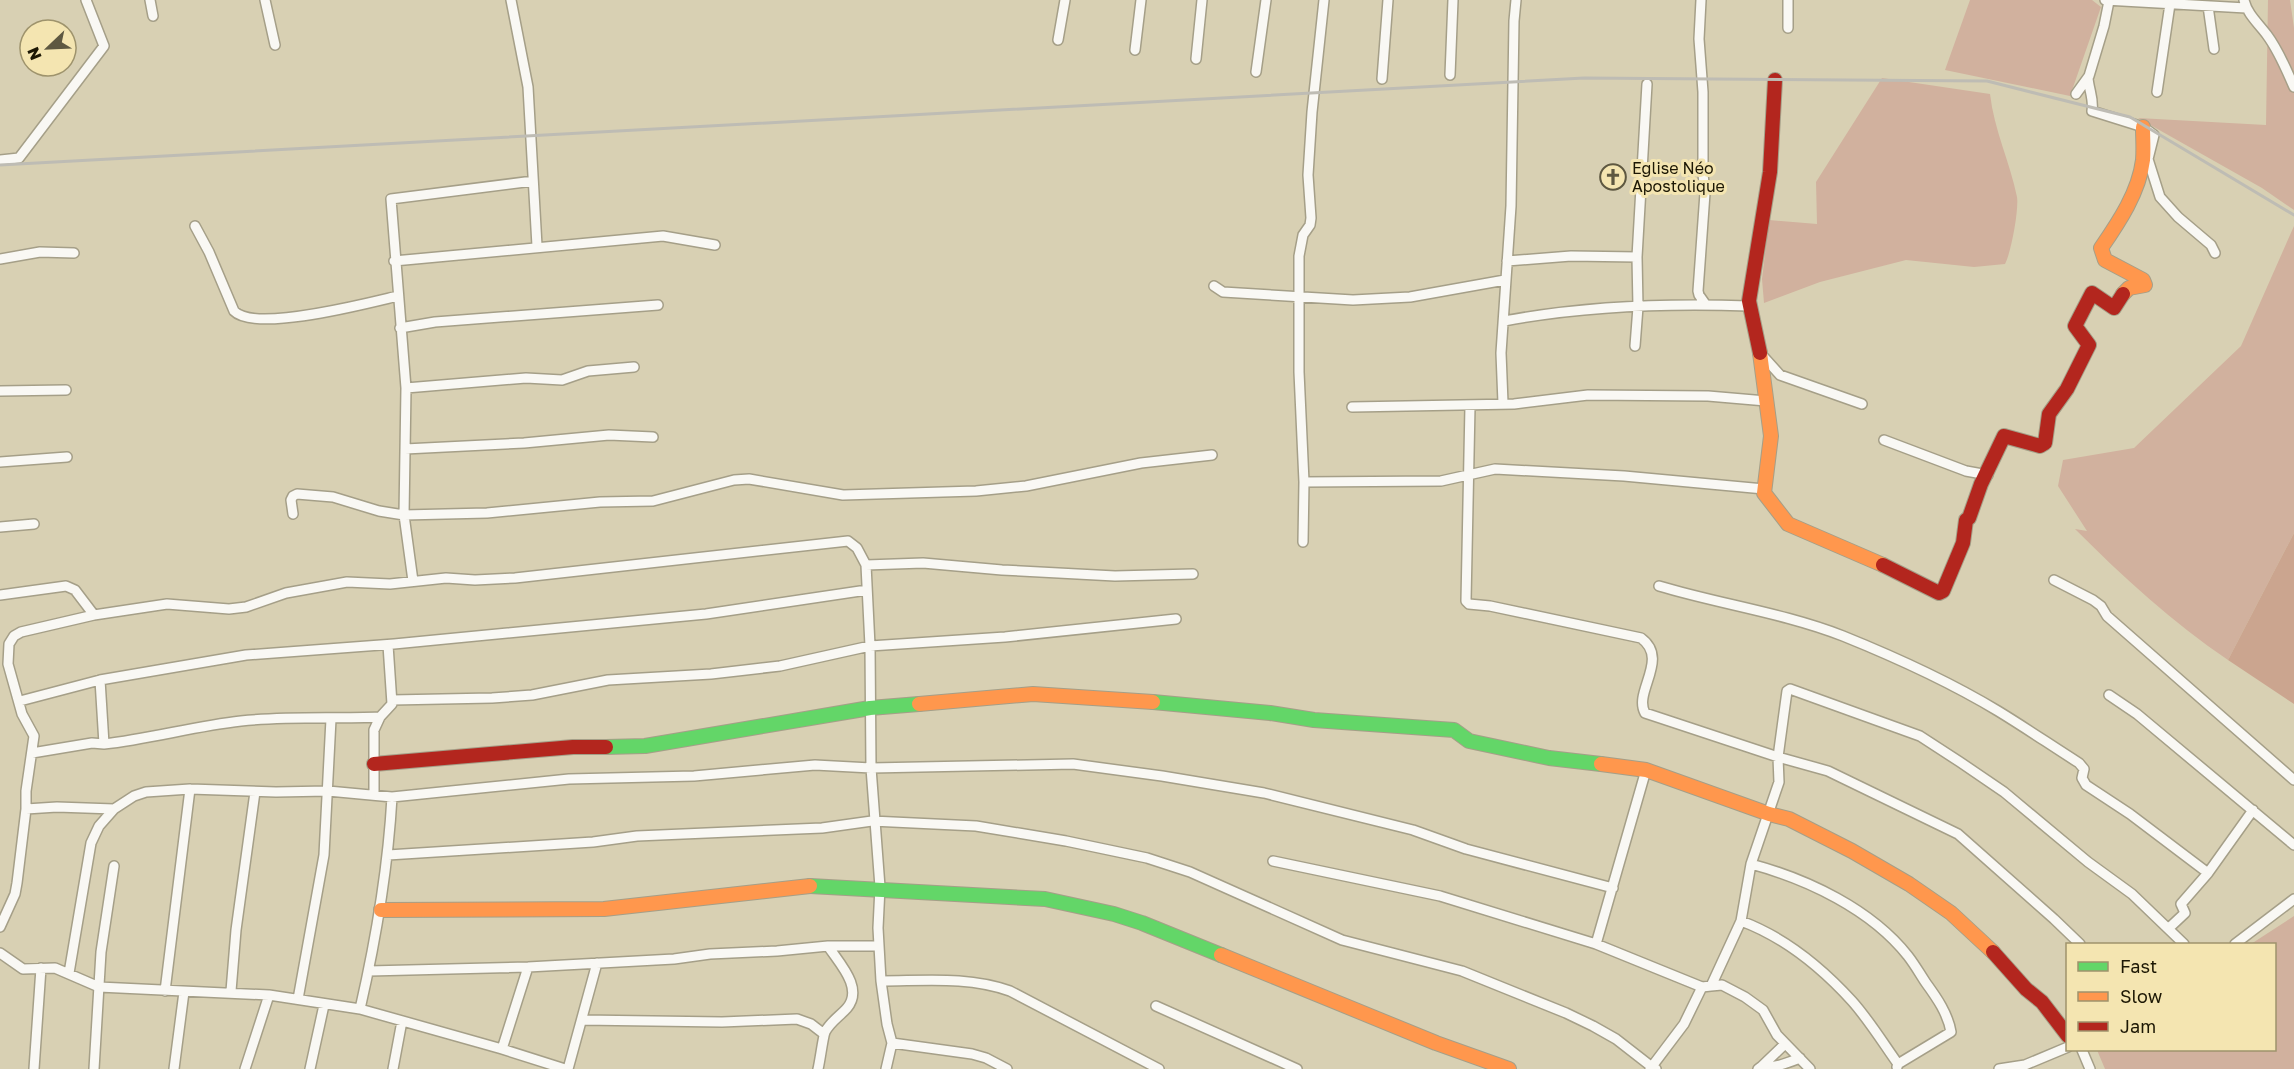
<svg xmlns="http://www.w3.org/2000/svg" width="2294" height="1069" viewBox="0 0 2294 1069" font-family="'Golos Text',sans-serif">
<rect width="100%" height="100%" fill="#d8d0b3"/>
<path fill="#d1b19e" d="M1970,0H2092L2101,7L2070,96L1945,70Z
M2268,0H2290L2294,28V210L2262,188L2138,118L2266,125Z
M1882,78L1990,94C1994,130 2010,162 2017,197C2019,210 2011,253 2005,264L1974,267L1906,260L1820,282L1764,303L1762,279L1769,220L1817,224L1816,182Z
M2294,226V533L2228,660C2172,622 2123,577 2075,529L2087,531L2058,486L2063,460L2134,448L2241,346Z
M2294,916V1069H2105L2097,1050H2274V944H2251Z"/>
<path fill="#cba58f" d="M2294,533V704L2228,660Z"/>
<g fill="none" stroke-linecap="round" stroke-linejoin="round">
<g stroke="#a59f88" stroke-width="12">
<path id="street" d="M150,0L153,16
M265,0L275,45
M511,0L528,87L537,246
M1701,0L1699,39L1703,92V174L1705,193L1698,291L1699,295L1706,305
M1788,0V28
M2105,0L2246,8
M2244,0C2247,14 2259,24 2267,35C2279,51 2286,69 2294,87
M2208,6L2214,49
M1058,40L1065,0
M1135,50L1141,0
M1196,59L1202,0
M1256,72L1266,0
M1450,75L1453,0
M2088,78C2089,90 2094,99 2092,111L2143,127L2154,135L2148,159L2160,197L2178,217L2211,245L2215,253
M1382,79L1388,0
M2157,92L2170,4
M2076,94L2089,76L2104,26L2109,1
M0,160L19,158L104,46L86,0
M195,226L209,252L234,311C255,333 368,303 398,296
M0,259L40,252L74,253
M394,261L663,236L715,245
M1507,261L1571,256L1637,257
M1214,286L1223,292L1353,300L1410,297L1505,280
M1504,321C1584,306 1668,303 1749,306
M400,328L435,322L658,305
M1635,346L1638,307L1637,257L1647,84
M1762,355L1780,375L1862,404
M406,388L526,378L562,380L588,371L634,367
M0,391L66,390
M1503,403L1501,353L1511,206L1514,21L1516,0
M1470,406L1466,601L1469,604L1490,606L1641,638C1670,659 1633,692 1645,713L1778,757L1828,771L1958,834L2054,919L2080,944
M1352,407L1514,404L1588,395L1708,396L1766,401
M1884,440L1966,471L1988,475
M405,449L524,443L609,435L653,437
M0,462L67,457
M1304,482L1441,481L1495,469L1624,476L1764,489
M293,514L291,500L293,496L297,494L333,497L379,511L404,515L487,513L600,502L653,501L734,480L749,479L843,495L976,491L1026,486L1141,463L1212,455
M0,527L34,524
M1303,542L1304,482L1299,372V256L1303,235L1310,225L1311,218L1308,175L1312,112L1324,0
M866,565L870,646L871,768L880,887L878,928L881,981L887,1024L892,1043L886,1069
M2054,580L2093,600L2101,606L2107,616L2294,780
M413,581L404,515L406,388L391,199L533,181
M1659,586C1719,604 1784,613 1843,636C1895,657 1950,682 1998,711C2026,728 2052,746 2079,763L2084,769L2082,778L2086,785L2130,814L2208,873
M0,595L66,586L75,590L94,615
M100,680L104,744C150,739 195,726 241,721C287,716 334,719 380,717
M2109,695L2137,714L2294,845
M392,700L492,698L532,695L608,680L711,674L780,666L870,646L1005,637L1176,619
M20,701L100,680L246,655L394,644L706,614L867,590
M32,753L92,743L104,744
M374,795V730L380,717L392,704L388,645
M26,809L57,807L114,809
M388,855L593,842L637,836L822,828L872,821L976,826L1066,841L1147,858L1190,872L1342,940L1462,971L1566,1013L1593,1026L1616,1039L1652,1067L1656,1069
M1273,861L1440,896L1596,944L1702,987
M1751,864C1807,879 1871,909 1908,956C1915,965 1920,974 1926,983C1937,998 1948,1014 1951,1032L1898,1064
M1741,921C1784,937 1821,967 1852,1001C1869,1020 1883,1043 1898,1064L1897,1067
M0,927L15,894L17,883L26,809V791L34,736L22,714L8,664L9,644L14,636L21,632L94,615L167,604L229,609L246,607L286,593L347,582L390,584L446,578L475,580L515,578L848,541L857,548L866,565L923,563L1002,570L1115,576L1193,574
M2169,928L2185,913L2181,904L2208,873L2253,810
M1596,944L1646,770
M2235,944L2294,899
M0,953L23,969L55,968L99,987L269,995L360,1009L502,1049L565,1069
M369,971L528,967L674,959L710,954L777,951L828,946H879
M69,973L91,843L99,826L114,809L134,796L146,792L190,789L276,792L328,791L392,797L569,779L694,776L815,765L871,768L1073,764L1162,776L1264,793L1413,830L1466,849L1613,888
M881,981C924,981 968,976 1010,991L1159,1069
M1711,986L1722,985L1745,997L1763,1010L1777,1035L1810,1069
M165,991L190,789
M231,991L236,930L255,792
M298,999L324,855L331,719
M1156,1006L1297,1069
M360,1009C376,939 388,869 392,797
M582,1020L722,1022L797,1019L811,1024L824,1034
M892,1043L972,1054L986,1058L1007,1069
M502,1049L528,967
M2082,1050L2090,1069
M1762,1066L1785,1044
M34,1069L41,968
M94,1069L101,952L114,866
M174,1069L184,992
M245,1069L269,995
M310,1069L324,1005
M393,1069L402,1021
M568,1069L597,963
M818,1069C820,1061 823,1037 825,1032C830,1022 840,1016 847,1008C864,988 839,963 828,946
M1650,1069L1684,1024L1702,987L1711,986L1741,921L1751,864L1779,782L1778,757L1787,691L1790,689L1920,736L1960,762L2004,792L2088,862L2132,894L2184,944
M1758,1069L1762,1066C1776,1068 1787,1063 1800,1058
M1999,1069L2025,1065L2068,1047"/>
</g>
<g stroke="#a59f88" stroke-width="16">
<path id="fast" d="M1153,702L1270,713L1314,720L1454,730L1469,741L1549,758L1601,764
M606,747L645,746L870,708L919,704
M810,886L1045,899L1114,914L1142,923L1221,955"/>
</g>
<g stroke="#a59f88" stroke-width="16">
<path id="slow" d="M2123,294L2129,288L2145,285L2143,280L2105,260L2101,248C2119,222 2139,192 2143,160C2144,149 2143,138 2143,127
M1760,353L1771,436L1764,493L1788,524L1883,565
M919,704L1033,694L1153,702
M1601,764L1646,770L1769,814L1789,819L1852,851L1909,884L1951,913L1993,952
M381,910L604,909L810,886
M1221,955L1436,1043L1509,1069"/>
</g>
<g stroke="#a59f88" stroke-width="16">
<path id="jam" d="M1760,353L1749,301L1770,172L1775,80
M1883,565L1939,593L1943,591L1963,543L1966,520L1969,518L1981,484L2004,436L2040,446L2045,443L2049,414L2067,389L2089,345L2075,326L2092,293L2114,308L2123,294
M374,764L573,747H606
M1993,952L2026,989L2042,1002L2068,1036"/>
</g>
<use href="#street" stroke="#f9f8f4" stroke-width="9"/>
<use href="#fast" stroke="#63d668" stroke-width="14"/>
<use href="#slow" stroke="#ff974d" stroke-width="14"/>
<use href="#jam" stroke="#b3261e" stroke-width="14"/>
<path stroke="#bebcb4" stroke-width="3" d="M0,165L1584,78L1987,81L2130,117L2294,215"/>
</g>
<defs>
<g id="church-ring" transform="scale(1.35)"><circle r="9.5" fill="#f4e5b1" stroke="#5e5841" stroke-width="1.5"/><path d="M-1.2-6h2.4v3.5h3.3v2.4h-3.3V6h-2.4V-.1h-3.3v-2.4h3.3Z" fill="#5e5841"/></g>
</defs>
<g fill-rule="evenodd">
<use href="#church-ring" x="1613" y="177"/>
</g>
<g text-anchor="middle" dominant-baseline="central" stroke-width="6" stroke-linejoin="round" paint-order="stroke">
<g font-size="16" fill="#1c1704" stroke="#f4e5b1" text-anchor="start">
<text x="1632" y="168">Eglise Néo<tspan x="1632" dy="18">Apostolique</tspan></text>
</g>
</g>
<rect x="2066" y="943" width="210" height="108" fill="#f4e5b1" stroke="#9e936c" stroke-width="1.5"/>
<rect x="2078" y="962" width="30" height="9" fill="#63d668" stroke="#9e936c" stroke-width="1.5"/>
<text x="2120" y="973" font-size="18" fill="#1c1704">Fast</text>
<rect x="2078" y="992" width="30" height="9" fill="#ff974d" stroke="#9e936c" stroke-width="1.5"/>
<text x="2120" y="1003" font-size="18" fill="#1c1704">Slow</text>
<rect x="2078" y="1022" width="30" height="9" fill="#b3261e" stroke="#9e936c" stroke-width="1.5"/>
<text x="2120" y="1033" font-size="18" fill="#1c1704">Jam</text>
<g transform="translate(48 48) rotate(247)"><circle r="28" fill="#f4e5b1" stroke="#9e936c" stroke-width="1.5"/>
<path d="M0-4.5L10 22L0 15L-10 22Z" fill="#5e5841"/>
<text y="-9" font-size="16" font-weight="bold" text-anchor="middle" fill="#1c1704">N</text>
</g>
</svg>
